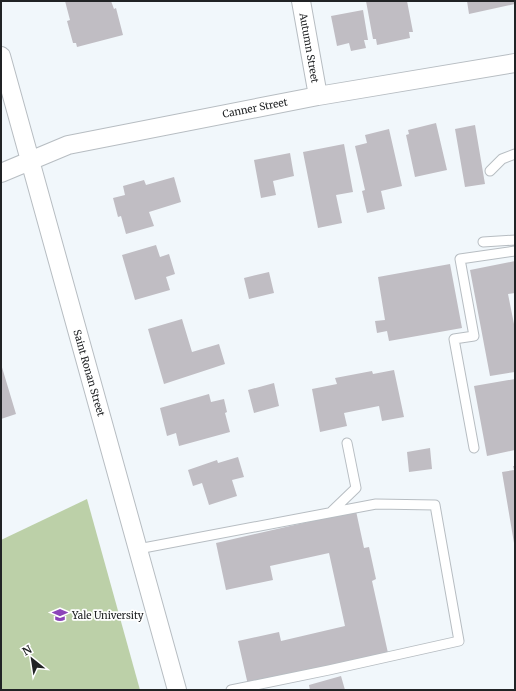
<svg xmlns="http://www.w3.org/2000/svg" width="516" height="691" viewBox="0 0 516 691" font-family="Merriweather,serif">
<rect width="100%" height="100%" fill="#f1f7fb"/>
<path fill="#bcd0a8" d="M87,499L140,690H1V540Z"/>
<path fill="#c0bdc3" d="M65,1H111L114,9L116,8L123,35L77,47L76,43H73L67,21L70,20Z
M366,1H407L413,32H409L410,38L377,45L376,39H373Z
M467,1H515V4L469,14Z
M363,10L368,40H364L366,48L351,51L349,43L337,46L331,16Z
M436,123L447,170L415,177L406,135L409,134L408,130Z
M475,125L485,184L465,187L455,129Z
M389,129L402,186L381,191L385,209L367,213L362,191L365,190L355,146L367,143L365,135Z
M344,144L353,192L336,195L342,223L318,228L303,152Z
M290,153L294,176L273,181L276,195L261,198L254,160Z
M174,177L181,202L149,212L154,226L126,234L121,216L118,217L113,198L125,195L123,186L144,180L146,185Z
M156,245L160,257L169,254L175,274L166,277L170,290L135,300L122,255Z
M515,261V293L508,294L515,329V372L490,376L470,270Z
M450,264L462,328L389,341L387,331L377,333L375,321L385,320L378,277Z
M269,272L274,293L249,299L244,278Z
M182,319L192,352L219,344L225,364L164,384L148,329Z
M1,364L16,414L1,419Z
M394,370L404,417L382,421L379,406L344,413L347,426L320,432L312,389L337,384L335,378L372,371L373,374Z
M515,379V450L487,456L474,386Z
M274,383L279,406L254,413L248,390Z
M209,394L211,402L224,399L227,412L225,413L230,432L179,446L176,433L167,436L160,408Z
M430,448L432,469L409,472L407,452Z
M238,457L244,477L232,480L237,496L209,505L202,483L193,486L188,470L217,460L218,463Z
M513,466H515L514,543L502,472L514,470Z
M356,511L364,548L369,547L376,579L372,581L388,653L248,685L238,641L279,632L281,641L345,626L329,553L270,566L273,580L226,590L216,543Z
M341,676L345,690H310L309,685Z"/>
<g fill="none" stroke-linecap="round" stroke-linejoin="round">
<g stroke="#b7bdc2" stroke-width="11">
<path id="service" d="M490,171L502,159L515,154
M483,242L515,240
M474,448L454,339L474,336L460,259L515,251
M331,512L356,488L347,443
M138,549L376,504L435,505L459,641L329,670L231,690"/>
</g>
<g stroke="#b7bdc2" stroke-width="20">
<path id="minor" d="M301,1L318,96
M1,56L177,690
M1,173L68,145L318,96L515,63"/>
</g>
<use href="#service" stroke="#fff" stroke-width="9"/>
<use href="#minor" stroke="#fff" stroke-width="18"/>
</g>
<defs>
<g id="university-bare" transform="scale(1.2)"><path d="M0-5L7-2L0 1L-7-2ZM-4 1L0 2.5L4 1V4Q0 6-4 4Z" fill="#8b45b9" stroke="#fff" stroke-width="2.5" paint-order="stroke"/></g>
</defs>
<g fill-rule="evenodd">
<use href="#university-bare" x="60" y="615"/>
</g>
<g text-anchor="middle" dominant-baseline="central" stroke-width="3.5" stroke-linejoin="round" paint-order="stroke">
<g font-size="10" fill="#212325" stroke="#fff">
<text transform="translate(309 48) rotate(80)">Autumn Street</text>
<text transform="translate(255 108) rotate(-11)">Canner Street</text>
<text transform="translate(89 373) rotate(74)">Saint Ronan Street</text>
</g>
<g font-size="10" fill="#212325" stroke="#fff" text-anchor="start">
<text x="72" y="615">Yale University</text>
</g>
</g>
<rect width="516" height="691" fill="none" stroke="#212325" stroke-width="4"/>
<g transform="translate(32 659) rotate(330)" stroke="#ffffff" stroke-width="3" paint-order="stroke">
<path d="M0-3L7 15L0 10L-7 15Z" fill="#212325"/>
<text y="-6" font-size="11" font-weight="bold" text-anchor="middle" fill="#212325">N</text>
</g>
</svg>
